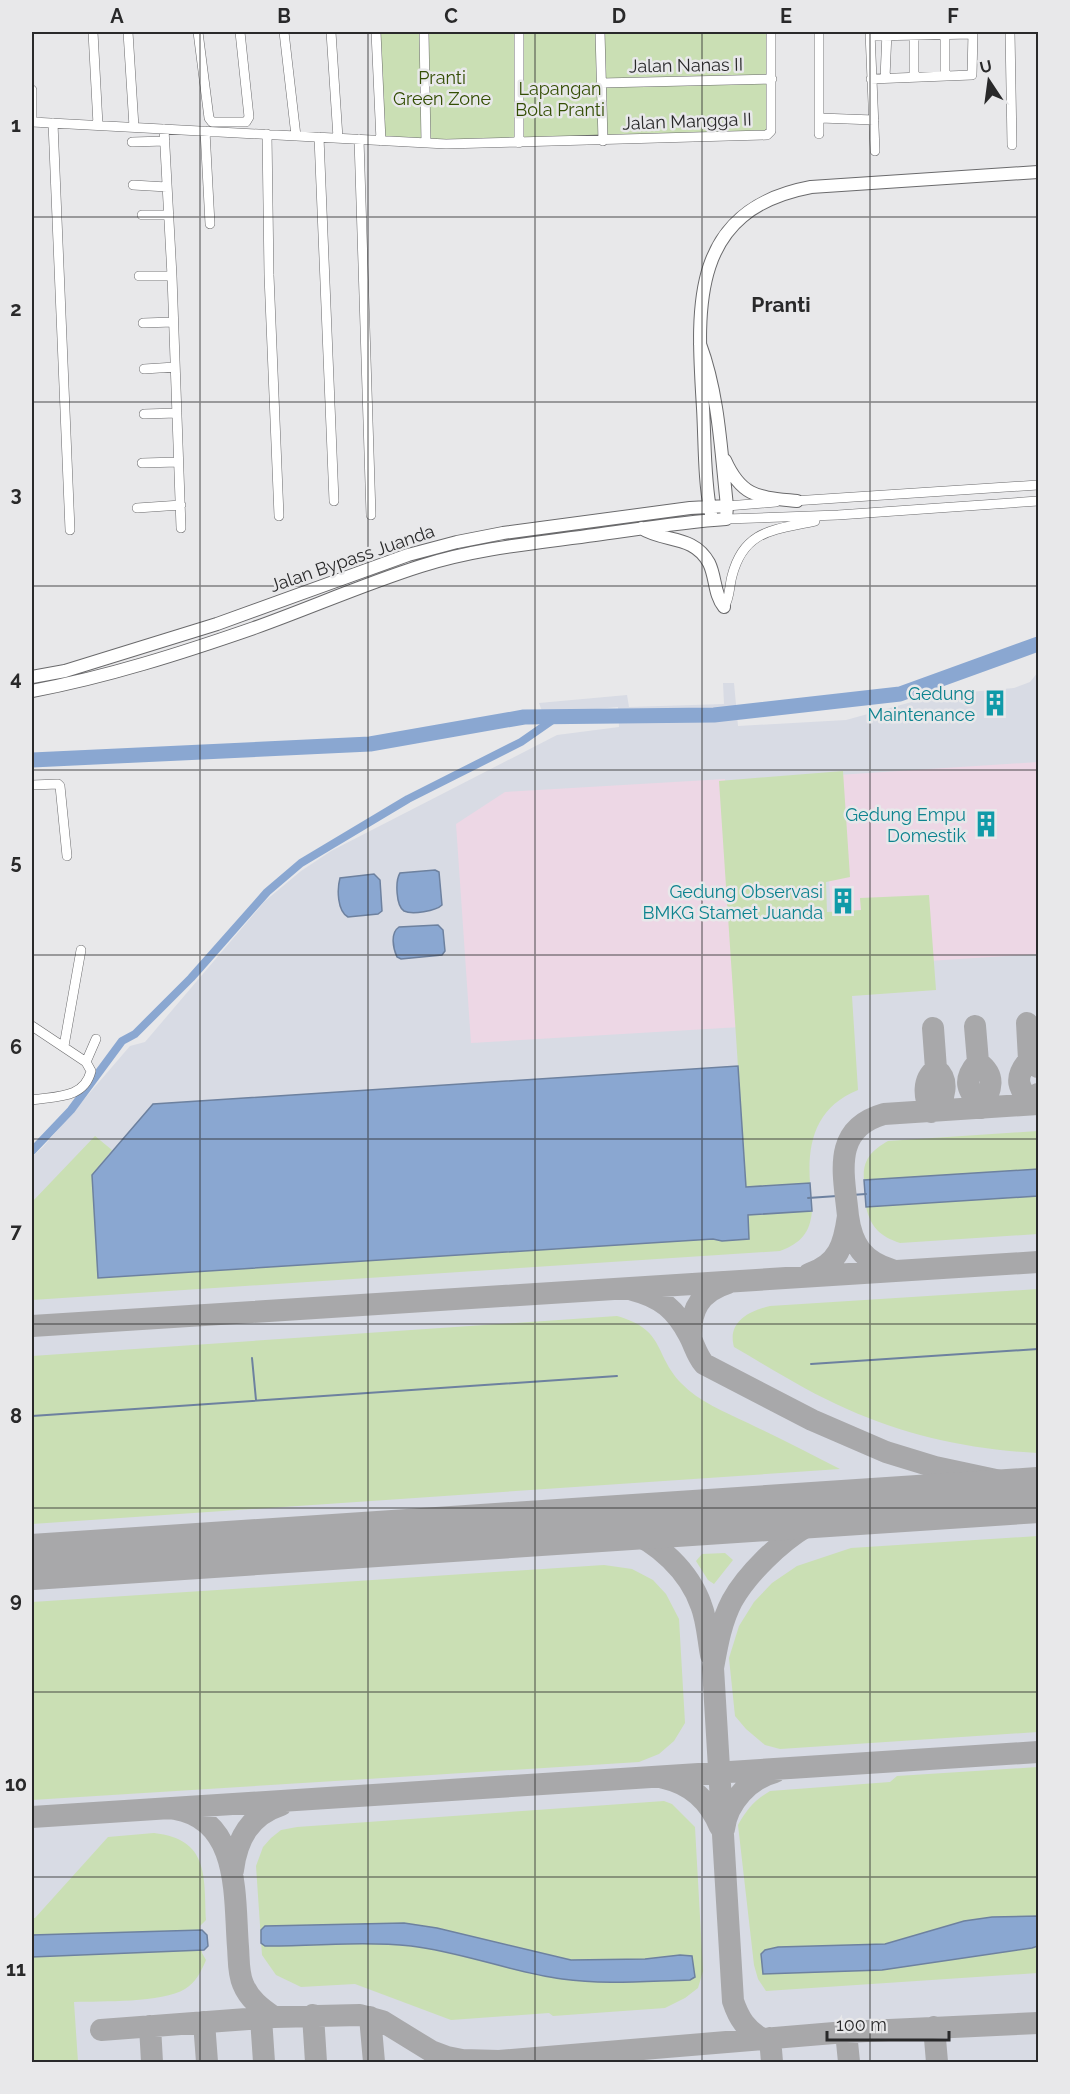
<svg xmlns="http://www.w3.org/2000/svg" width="1070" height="2094" viewBox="0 0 1070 2094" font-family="Raleway,sans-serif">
<rect width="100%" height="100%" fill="#e8e8ea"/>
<path fill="#d8dbe4" d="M1038,672V2062H32V1157L43,1147L130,1046L145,1042L265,901L301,871L331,851L557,735L619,727L618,707L543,714L539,703L627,695L629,707L724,704L723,683H734L738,726L846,720L937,695L1014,688L1030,682Z"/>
<path fill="#edd7e5" d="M1038,762V954L835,967L822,776Z
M725,779L741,1027L471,1043L456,824L505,792Z"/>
<path fill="#cadfb4" d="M377,32H771V131L602,140H381Z
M843,771L850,877L826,882L827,912L861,910L860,898L929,895L936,990L852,996L858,1090C816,1107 807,1142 810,1183L746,1187L719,781Z
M1038,1131V1169L864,1180C862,1160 872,1150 888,1141Z
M95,1136L112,1150L92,1175L98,1278L713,1239L722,1241L748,1239L747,1215L812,1211C810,1233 801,1243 780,1251L32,1300V1202Z
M1038,1196V1234L900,1243C880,1236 871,1228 866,1207Z
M1038,1289V1453C973,1450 907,1436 847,1409C808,1392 772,1369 734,1347C727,1322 749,1311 770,1306Z
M617,1316C666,1330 653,1353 681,1383C699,1402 725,1412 748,1423C779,1438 809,1453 840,1469L32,1524V1356Z
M1038,1536V1732L780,1749L765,1745L746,1729L735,1716L729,1658L739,1626L754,1602L772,1583L797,1566L851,1548Z
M725,1553L733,1560L714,1584L708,1580L696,1561L702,1554Z
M604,1565L632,1569L653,1580L666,1594L679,1619L685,1723L674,1741L659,1754L639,1762L32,1800V1602Z
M1038,1767V1973L766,1991L758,1979L754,1965L738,1825C747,1809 755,1800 770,1791L890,1782L897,1776Z
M664,1801L672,1804L695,1827L703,1971L698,1988L685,1998L665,2008L553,2016L549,2013L451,2020L355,1984L301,1987L276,1975L262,1955L256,1866L263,1847L271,1838L281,1830L297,1827Z
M154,1833C209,1839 204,1876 206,1920L200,1926L202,1953L206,1960C201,1972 196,1982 185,1989C162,2003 102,2001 74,2002L78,2062H32V1918H35L108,1837Z"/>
<path fill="#8aa7d1" stroke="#6d819f" stroke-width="1.5" d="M435,870L439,872L442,905C436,911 412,915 404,911C396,906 395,881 400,873Z
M374,874L380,880L382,911L378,914L348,917C337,911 337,889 340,878Z
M438,925L443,930L445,951L442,955L401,959L397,957C393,948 390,933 399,927Z
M738,1066L746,1187L810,1183L812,1211L748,1215L749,1239L722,1241L713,1239L98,1278L92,1175L153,1104Z
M1038,1169V1196L866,1207L864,1180Z
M1038,1916V1946L1032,1948L882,1970L763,1974L761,1954L765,1950L778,1947L885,1944L964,1921L992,1917Z
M404,1923L437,1928L571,1960L645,1959L680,1955L692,1956L695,1977L690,1980C648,1981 604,1985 562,1979C511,1972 462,1952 411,1946C363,1941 313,1946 265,1946L261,1943V1930L265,1926Z
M202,1930L207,1935L208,1946L204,1950L32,1957V1935Z"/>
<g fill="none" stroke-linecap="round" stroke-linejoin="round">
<path stroke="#6d819f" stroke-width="2" d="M808,1198L866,1194
M252,1358L256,1400
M811,1364L1038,1349
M32,1416L617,1376"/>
<path stroke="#8aa7d1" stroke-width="8" d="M32,1151L71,1110L122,1041L135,1034L191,978L267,892L301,863L408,799L521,742L557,717"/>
<path stroke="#8aa7d1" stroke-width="15" d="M32,760L370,744L524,717L714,715L900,694L1038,644"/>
<path stroke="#a8a8aa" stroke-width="22" d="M1027,1023L1029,1060L1038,1067
M975,1026L978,1062C997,1076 991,1089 982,1108C968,1090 961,1081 978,1062
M933,1028L936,1069C950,1080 945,1100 934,1111
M1029,1060C1013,1078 1018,1089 1033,1104L1038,1094
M931,1112C924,1097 922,1080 936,1069
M848,1216C844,1174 831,1129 884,1114L1038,1104
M809,1274C839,1264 844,1244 848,1216C852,1245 863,1261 892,1270
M633,1290C661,1297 676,1310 689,1335C695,1346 696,1354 704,1364L812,1420L886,1452L935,1467L1038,1489
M32,1326L1038,1262
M691,1338C690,1311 699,1292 728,1283
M596,1525C605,1526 615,1526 624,1529C658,1542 689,1571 701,1605C707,1620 708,1639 711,1655
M664,1778C691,1784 710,1802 720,1827
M175,1809C241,1820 234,1898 238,1947C239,1959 238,1973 243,1984C249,1999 261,2008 274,2017
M32,1817L1038,1752
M724,1829C727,1803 750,1778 775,1772
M233,1870C237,1839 250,1815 281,1805
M313,2015L316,2062
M370,2017L374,2062
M261,2018L264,2062
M204,2022L207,2062
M150,2026L152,2062
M934,2027L937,2062
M101,2030L274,2017L360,2015L382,2021L431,2051L447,2057L462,2060L499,2061L846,2032L1038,2023
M846,2032L849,2062
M770,2038L772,2062
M762,2039C746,2029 739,2019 733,2001L713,1668C717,1646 721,1622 732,1601C747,1574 780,1542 807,1526C819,1519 833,1514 845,1508"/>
<path stroke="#a8a8aa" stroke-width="56" d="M32,1562L1038,1495"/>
<g stroke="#6a6a6c" stroke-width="10">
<path id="minor" d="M93,32L98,125
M128,32L134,127
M198,32L209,118L212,122H246L249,117L240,32
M284,32L296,136
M331,32L338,138
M376,32L381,141
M424,32L426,143
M600,32L603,141
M819,32V134
M870,32L875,151
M1010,32L1012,145
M870,36L973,34
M945,76V32
M914,77V32
M885,78L887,32
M871,79L972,75L973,32
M601,83L772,79
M32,90V122
M820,118L874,120
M32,122L446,144L767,135L771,131V32
M53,123L70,530
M164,129L172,276L181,528
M205,131L210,224
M267,134L269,275L279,516
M319,137L334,501
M359,139L371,515
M132,142L165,141
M519,143V32
M133,185L167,187
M142,215H169
M139,276H172
M143,323L173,322
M144,369L175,367
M144,414L177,413
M142,463L178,462
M793,501L1038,485
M727,506L776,502
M137,508L181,505
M726,519L838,515L1038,501
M724,607C730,598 729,587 732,576C744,529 775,530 815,521
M32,785L58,784L60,786L67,856
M32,1026L86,1062L91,1071C84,1099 56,1096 32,1100
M64,1046L81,950
M86,1062L96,1039"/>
</g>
<g stroke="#6a6a6c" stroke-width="14">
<path id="major" d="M725,460C742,498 759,497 797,501
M711,514C704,481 705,442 703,408C697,309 688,210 811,187L1038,172
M641,528C664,543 693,534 709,563C716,577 714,595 724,607
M32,677L65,671L217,624L408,555L457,542L503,533L690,508L727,506
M32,691C107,677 182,653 254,628C310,608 364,584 421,566C477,548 537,543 595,535C639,529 682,522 726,519L727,506C721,452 719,395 700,344"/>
</g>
<use href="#minor" stroke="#fff" stroke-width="9"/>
<use href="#major" stroke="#fff" stroke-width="12"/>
</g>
<path fill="none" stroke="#29292a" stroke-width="1.5" stroke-opacity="0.55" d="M200,32V2062M368,32V2062M535,32V2062M702,32V2062M870,32V2062M32,217H1038M32,402H1038M32,586H1038M32,770H1038M32,955H1038M32,1139H1038M32,1324H1038M32,1508H1038M32,1692H1038M32,1877H1038"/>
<defs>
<g id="building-bare" transform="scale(2.07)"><path d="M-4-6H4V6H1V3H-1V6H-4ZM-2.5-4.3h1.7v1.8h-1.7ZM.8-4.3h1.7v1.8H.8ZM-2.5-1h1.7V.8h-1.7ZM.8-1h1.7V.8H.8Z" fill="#0f9aa8" stroke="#e8e8ea" stroke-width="2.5" paint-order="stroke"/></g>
</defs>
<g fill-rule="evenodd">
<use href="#building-bare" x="995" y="703"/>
<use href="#building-bare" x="986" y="824"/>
<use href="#building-bare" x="843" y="901"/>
</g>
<g text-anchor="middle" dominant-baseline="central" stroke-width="5" stroke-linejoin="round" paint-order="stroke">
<g font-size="18" fill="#29292a" stroke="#e8e8ea">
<text transform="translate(686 65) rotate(-1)">Jalan Nanas II</text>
<text transform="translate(687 121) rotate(-2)">Jalan Mangga II</text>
<text transform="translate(352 558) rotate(-19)">Jalan Bypass Juanda</text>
</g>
<g font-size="18" fill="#344e04" stroke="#e8e8ea">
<text x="442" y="77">Pranti<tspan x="442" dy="21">Green Zone</tspan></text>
<text x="560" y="88">Lapangan<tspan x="560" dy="21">Bola Pranti</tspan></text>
</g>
<g font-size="18" fill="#0d838f" stroke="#e8e8ea" text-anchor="end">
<text x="975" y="693">Gedung<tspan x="975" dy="21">Maintenance</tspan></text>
<text x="966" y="814">Gedung Empu<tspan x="966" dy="21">Domestik</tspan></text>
<text x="823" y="891">Gedung Observasi<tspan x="823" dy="21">BMKG Stamet Juanda</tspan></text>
</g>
<g font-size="21" font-weight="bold" fill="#29292a" stroke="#e8e8ea">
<text x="781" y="304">Pranti</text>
</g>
</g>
<rect width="1070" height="2094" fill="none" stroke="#e8e8ea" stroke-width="66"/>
<g transform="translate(989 81) rotate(347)" stroke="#e8e8ea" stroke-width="4.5" paint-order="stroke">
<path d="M0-4.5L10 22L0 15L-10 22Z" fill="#29292a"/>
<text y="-9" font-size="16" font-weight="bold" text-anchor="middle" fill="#29292a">U</text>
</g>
<path d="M827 2031v9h122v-9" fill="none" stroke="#29292a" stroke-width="3"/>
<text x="836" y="2031" font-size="18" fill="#29292a" stroke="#e8e8ea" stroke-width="4.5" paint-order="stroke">100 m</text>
<rect x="33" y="33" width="1004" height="2028" fill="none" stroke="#29292a" stroke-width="2"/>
<g font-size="20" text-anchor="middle" font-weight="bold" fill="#29292a">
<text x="117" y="23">A</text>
<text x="284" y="23">B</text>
<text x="451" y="23">C</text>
<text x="619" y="23">D</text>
<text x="786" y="23">E</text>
<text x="953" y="23">F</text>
<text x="16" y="132">1</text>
<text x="16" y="316">2</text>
<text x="16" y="501">3</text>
<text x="16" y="685">4</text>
<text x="16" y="869">5</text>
<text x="16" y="1054">6</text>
<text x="16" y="1238">7</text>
<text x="16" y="1423">8</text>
<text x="16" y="1607">9</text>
<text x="16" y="1791">10</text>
<text x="16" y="1976">11</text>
</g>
</svg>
